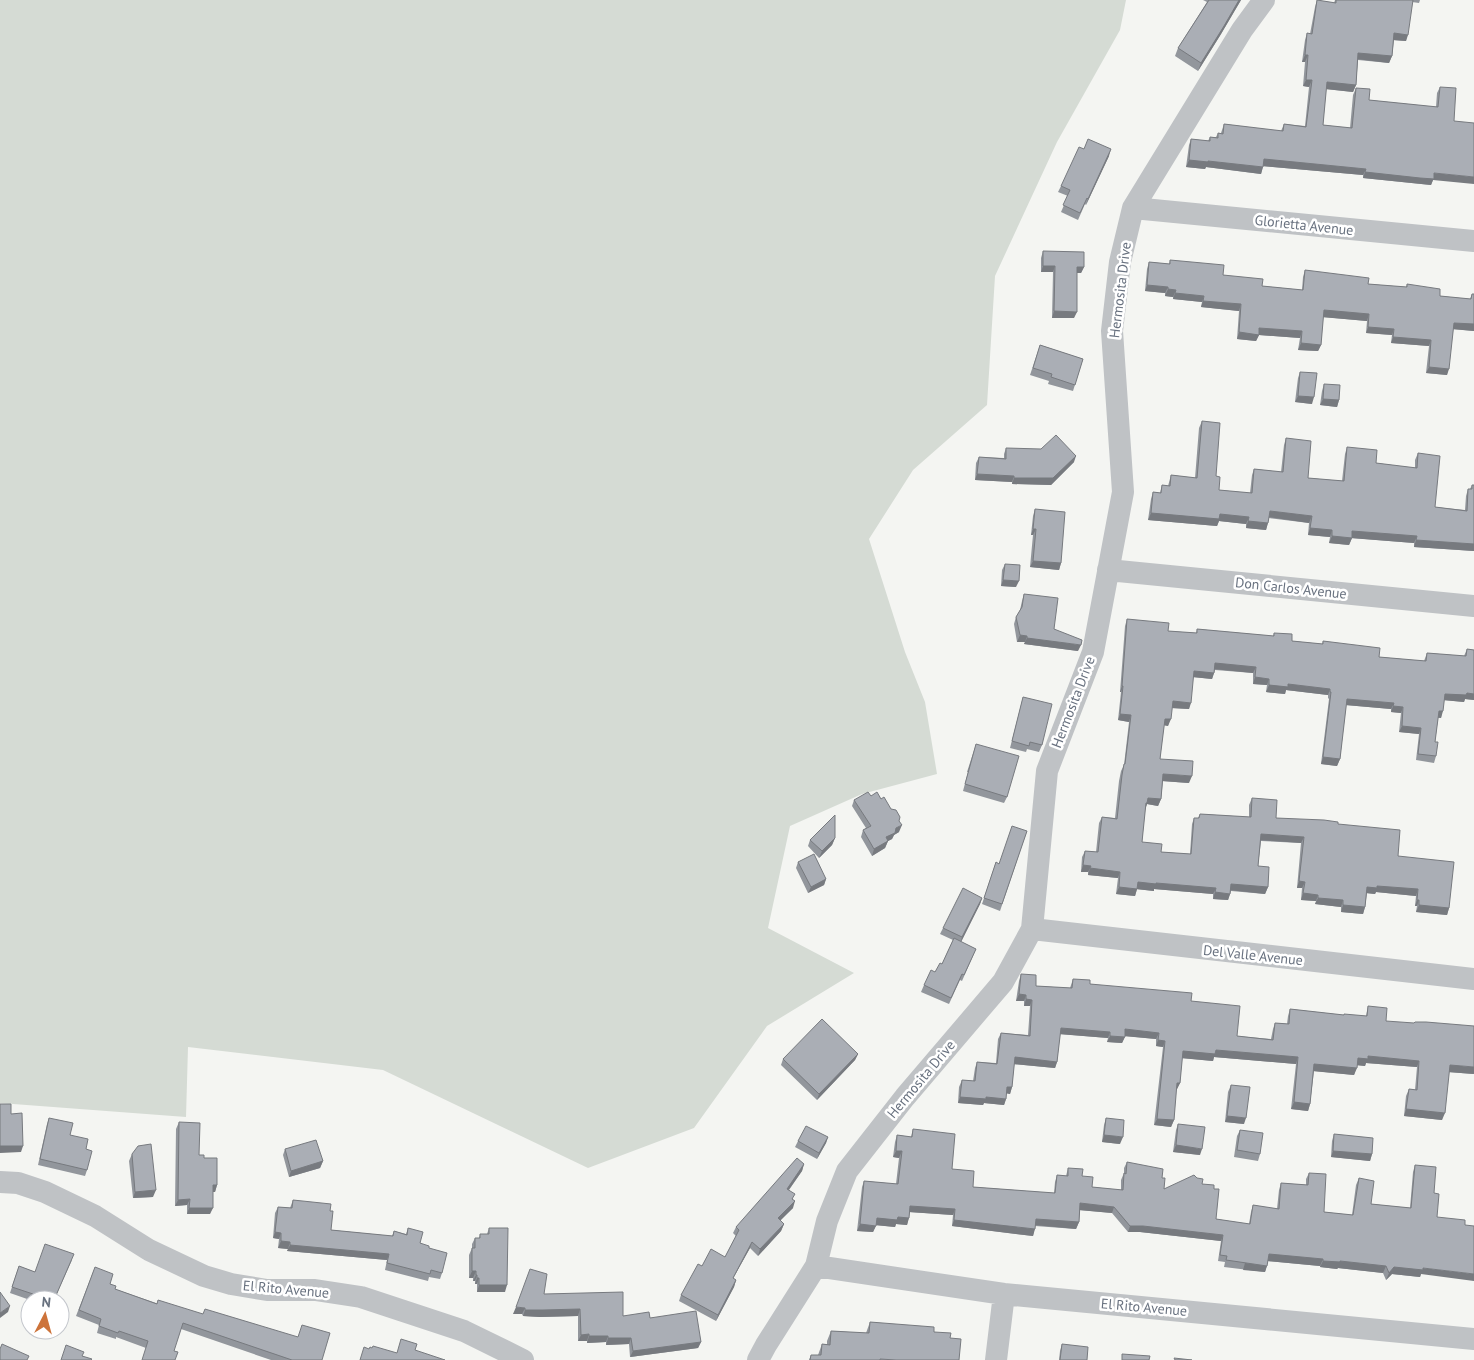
<svg xmlns="http://www.w3.org/2000/svg" width="1474" height="1360" viewBox="0 0 1474 1360" font-family="'PT Sans',sans-serif">
<rect width="100%" height="100%" fill="#f4f5f2"/>
<path fill="#d5dbd4" d="M0,0H1126L1120,30L1057,142L995,276L987,405L913,470L869,539L905,652L925,702L937,774L862,794L790,826L768,928L854,973L767,1026L694,1128L588,1168L383,1070L188,1047L186,1117L0,1103Z"/>
<g fill="none" stroke-linecap="round" stroke-linejoin="round">
<path stroke="#bfc2c5" stroke-width="22" d="M1133,208L1474,241
M1108,570L1474,606
M1032,929L1474,979
M0,1182L18,1183L45,1192L95,1216L149,1250L204,1276L231,1284L267,1290H315L361,1297L464,1331L523,1360
M816,1266L1004,1294L1474,1339
M758,1360L766,1345L816,1266L827,1221L847,1171L905,1097L1003,982L1032,929L1047,771L1093,652L1123,492L1112,331L1120,262L1133,208L1242,30L1264,0
M996,1360L1004,1294"/>
</g>
<path fill="#92969c" d="M1203,0H1241L1221,34L1198,71L1175,56L1178,48L1207,2Z
M1317,0L1334,3L1335,0H1420L1419,3L1412,2L1406,41L1394,40L1392,56L1389,63L1358,60L1356,85L1353,92L1326,89L1323,125L1350,128L1353,95L1356,88L1369,100L1436,107L1437,93L1440,87L1433,180L1431,185L1363,178V175L1263,166L1261,174L1206,167L1205,169L1186,167L1189,145L1191,139L1208,141L1210,137H1216L1218,133H1221L1224,124L1281,131L1284,124L1305,126L1309,87L1303,86L1305,62H1302L1305,40L1307,33L1310,34L1315,7Z
M1084,149L1109,156L1086,205L1085,204L1078,220L1061,212L1068,196L1058,192L1061,186Z
M1043,251L1084,267L1081,273H1077L1074,318H1052L1053,272H1041V258Z
M1170,260L1262,286L1302,290L1303,277L1305,270L1368,284L1406,287L1407,284L1440,296L1470,299L1472,294H1474V331L1453,329L1447,375L1426,373L1429,346L1391,343L1392,335L1366,333L1367,321L1323,317L1321,345L1318,351L1298,350L1300,338L1259,335L1256,341L1237,339L1239,311L1201,307L1202,302L1173,299V297L1165,296V293L1145,291L1147,269L1149,262L1169,264Z
M1040,345L1083,359L1073,391L1048,384L1049,381L1030,375Z
M1300,372L1312,404L1295,402L1298,378Z
M1324,384L1339,400L1337,407L1320,405L1322,391Z
M1202,421L1216,476L1219,490L1250,493L1252,475L1254,469L1281,472L1284,445L1286,438L1308,478L1342,481L1345,454L1347,447L1376,463L1415,468V460L1418,453L1435,507L1465,510L1466,496L1468,489H1470L1472,485H1474V551L1414,547V543L1352,538L1349,545L1329,543L1330,537L1308,535L1309,523L1269,518L1266,530L1246,528V524L1219,521L1217,526L1148,520L1151,499L1153,492L1160,493L1162,485L1168,486L1171,475L1195,478L1199,428Z
M1006,448L1074,462L1051,485L1012,484V482L975,480L976,463L979,457L1004,458V454Z
M1035,509L1061,563L1059,570L1030,567L1033,535H1031L1033,516Z
M1005,564L1016,587L1001,586L1002,570Z
M1024,594L1054,629L1078,651L1024,644L1025,642H1017L1014,624L1016,617L1020,610L1022,601Z
M1127,619L1168,631L1196,633L1197,629L1273,636L1274,633L1292,641L1322,644L1323,641L1379,657L1424,661L1427,653L1464,656L1467,649L1474,650V700L1465,699L1464,702L1444,700L1441,718H1438L1435,742L1436,756L1434,763L1416,760L1419,734L1399,732L1401,713L1391,712V709L1346,705L1340,759L1337,766L1321,764L1329,699L1328,698V695L1286,690L1285,694L1266,692L1267,685L1253,684V673L1215,670L1212,679L1193,677L1189,709L1172,708L1168,726L1164,725L1160,759L1189,783L1163,781L1161,799L1158,806L1147,804L1145,809L1142,842L1161,852L1190,854L1192,824L1194,818H1198L1200,814L1249,817V805L1252,798L1276,818L1338,824L1398,856L1449,908L1447,915L1416,912L1417,906H1415L1416,896L1376,892L1375,894L1367,893L1365,907L1363,914L1341,912V907L1315,904L1316,901L1301,900L1302,888H1297L1301,843L1261,841L1258,866L1268,887L1265,894L1231,891L1228,900L1213,899V894L1154,889V891L1137,889L1135,896L1116,894L1118,878L1088,875V872H1081L1082,857L1085,851L1096,852L1099,823L1102,817L1115,818L1119,781L1121,771L1124,765L1129,722L1118,720L1121,692H1120L1125,626Z
M1023,697L1042,745L1039,752L1027,749L1026,752L1010,748Z
M976,744L1007,797L1004,803L963,791L968,772H967Z
M871,796L881,799L891,809L899,821V832L894,835L892,839L888,841L885,848L872,856L861,837L863,830L866,828L852,806L854,800Z
M1027,831L1000,911L982,904L996,862L999,864Z
M835,838L832,845L819,858L808,846L810,840Z
M798,862L826,879L824,885L808,893L796,868Z
M982,898L980,904L961,942L976,949L962,981L960,980L949,1004L921,992L924,985L942,964L953,940L940,934L943,928Z
M1021,974L1036,986L1070,988L1073,979L1090,984L1191,1001L1237,1036L1271,1039L1273,1029L1275,1023L1287,1024L1288,1016L1290,1009L1343,1015L1366,1016L1368,1006L1386,1021L1474,1074L1449,1072L1442,1120L1404,1116L1406,1096L1409,1089L1415,1090L1417,1067L1366,1063L1365,1066L1357,1065L1354,1075L1314,1071L1310,1104L1308,1111L1291,1109L1296,1064L1214,1057L1213,1061L1182,1058L1180,1083L1177,1089H1176L1174,1120L1171,1127L1154,1125L1163,1047L1156,1046V1039L1125,1036L1122,1043L1107,1042L1108,1038L1060,1034L1057,1062L1055,1068L1014,1064L1012,1087L1010,1094L1006,1093V1099L1004,1105L984,1103L983,1105L958,1103L959,1087L962,1080L973,1081L975,1068L977,1062L996,1063L998,1039L1001,1033L1028,1035L1030,1006H1024V1001H1016L1019,981Z
M858,1054L855,1060L817,1100L781,1065L783,1059Z
M1231,1085L1244,1124L1225,1122L1228,1092Z
M49,1118L70,1135L87,1170L85,1176L38,1165L47,1124Z
M1106,1118L1120,1144L1102,1142L1104,1125Z
M179,1122L199,1155L204,1158L217,1185L215,1192H213L210,1214H187V1205L175,1206L176,1129Z
M1178,1124L1200,1155L1173,1152L1176,1130Z
M913,1129L952,1169L973,1187L1054,1193L1055,1182L1057,1175L1066,1176L1068,1168L1082,1176L1092,1187L1121,1190V1180L1124,1173V1168L1127,1162L1162,1178L1164,1189L1202,1184L1214,1189L1216,1219L1249,1224L1251,1212L1253,1205L1277,1209L1279,1190L1281,1183L1306,1185V1179L1309,1173L1324,1212L1352,1215L1356,1185L1359,1178L1371,1204L1410,1208L1413,1172L1415,1165L1421,1274L1420,1277L1392,1274L1386,1280L1383,1273L1338,1268L1337,1269L1320,1267V1266L1268,1261L1265,1272L1224,1267L1225,1262L1218,1261L1221,1241L1140,1232H1128L1112,1213L1080,1210L1079,1222L1076,1229L1035,1226L1033,1236L952,1226L953,1215L910,1212L907,1225L896,1224L895,1227L876,1225L873,1232L857,1231L862,1187L864,1181L896,1184L899,1158L893,1157L895,1142L897,1135L911,1137Z
M1240,1130L1260,1154L1258,1161L1234,1157L1237,1136Z
M1334,1134L1372,1154L1370,1161L1331,1157L1332,1141Z
M828,1137L826,1143L817,1159L795,1147L798,1141Z
M285,1149L323,1161L320,1168L289,1177L283,1155Z
M132,1154L153,1197L133,1198L129,1161Z
M804,1164L802,1171L789,1190L793,1199V1208L780,1220L784,1224L781,1231L758,1256L750,1248L733,1278L736,1280L734,1287L716,1321L679,1301L681,1295L702,1266L725,1257L736,1236L733,1233L736,1227Z
M293,1200L330,1211L331,1230L392,1236L394,1231L406,1234L408,1228L420,1243L429,1248L442,1273L440,1279L429,1277L428,1281L385,1270L387,1260L287,1251L288,1249L278,1248L279,1239L273,1238L275,1213L278,1207L290,1208Z
M489,1228L505,1292H477V1284H475V1281H473V1278H469V1255L472,1248V1244L475,1238H479L480,1234H487Z
M72,1260L54,1300H30L10,1293L19,1266L35,1272Z
M95,1267L115,1289L322,1360H271L181,1329L146,1348L116,1337V1339L97,1333L99,1325L76,1316Z
M544,1294L623,1316L650,1318L701,1342L698,1348L630,1357L629,1344L606,1345V1342L587,1343V1341H578V1316L540,1317L523,1316L522,1314H513Z
M870,1322L934,1332L950,1338L959,1360H809L811,1355H818L822,1344H827V1341L831,1331L866,1333Z
M1062,1344L1087,1360H1059L1060,1351Z"/>
<path fill="#777a7f" d="M1239,0H1241L1221,34L1198,71L1201,63Z
M1394,33L1408,35L1406,41L1392,40Z
M1358,53L1392,56L1389,63L1356,59Z
M1305,55H1308L1305,62H1302Z
M1306,80H1312L1309,87L1303,86Z
M1327,82L1356,85L1353,92L1325,89Z
M1111,149L1109,156L1086,205L1088,199Z
M1264,159L1366,169L1363,175L1261,166Z
M1189,160L1208,161L1263,167L1261,174L1206,167L1205,169L1186,167Z
M1365,172L1434,173L1474,177V184L1433,180L1431,185L1363,178Z
M1043,266H1055L1053,272H1041Z
M1077,267H1084L1081,273H1075Z
M1147,285L1168,287L1165,293L1145,291Z
M1168,289L1176,290L1173,297L1165,296Z
M1175,293L1204,296L1202,302L1173,299Z
M1203,301L1241,304L1239,311L1201,307Z
M1324,310L1369,314L1367,321L1321,317Z
M1054,311L1077,312L1074,318H1052Z
M1454,323L1474,324V331L1451,329Z
M1368,327L1394,329L1392,335L1366,333Z
M1259,328L1302,331L1300,338L1259,335L1256,341L1237,339L1239,332Z
M1393,337L1431,340L1429,346L1391,343Z
M1301,343L1321,345L1318,351L1298,350Z
M1429,367L1449,369L1447,375L1426,373Z
M1298,396L1314,397L1312,404L1295,402Z
M1323,399L1339,400L1337,407L1320,405Z
M1076,456L1074,462L1051,485L1012,484L1014,478Z
M977,474L1014,476L1012,482L975,480Z
M1270,511L1312,516L1309,523L1268,517Z
M1151,513L1220,514L1249,517L1246,524L1219,521L1217,526L1148,520Z
M1248,521L1268,523L1266,530L1246,528Z
M1310,528L1332,530L1330,537L1308,535Z
M1033,529H1036L1033,535H1031Z
M1352,531L1417,536L1414,543L1350,538Z
M1332,536L1352,538L1349,545L1329,543Z
M1416,540L1474,544V551L1414,547Z
M1033,561L1061,563L1059,570L1030,567Z
M1003,580L1019,581L1016,587L1001,586Z
M1020,635L1027,636L1025,642H1017Z
M1027,638L1081,645L1078,651L1024,644Z
M1215,663L1256,667L1253,673L1213,669Z
M1194,671L1214,673L1212,679L1192,677Z
M1255,677L1269,679L1267,685L1253,684Z
M1288,684L1330,689L1328,695L1286,690L1285,694L1266,692L1269,685Z
M1122,686H1123L1121,692H1120Z
M1467,693L1474,694V700L1465,699L1464,702L1442,700L1445,694Z
M1347,699L1394,703L1391,709L1345,705Z
M1173,701L1191,703L1189,709L1171,708Z
M1393,706L1403,707L1401,713L1391,712Z
M1439,711H1443L1441,718L1436,717Z
M1120,714L1131,715L1129,722L1118,720Z
M1165,719H1171L1168,726L1163,725Z
M1402,726L1421,728L1419,734L1399,732Z
M1323,757L1340,759L1337,766L1321,764Z
M1163,774L1192,776L1189,783L1161,781Z
M1148,798L1161,799L1158,806L1147,804L1145,810L1143,809Z
M902,825L899,832L894,835L892,839L888,841L885,848L872,856L874,849L886,837L896,828Z
M1261,834L1304,837L1301,843L1259,840Z
M835,838L832,845L819,858L822,851Z
M1083,865L1091,866L1088,872H1081Z
M1090,868L1120,872L1118,878L1088,875Z
M826,879L824,885L808,893L811,887Z
M1299,881L1305,882L1302,888H1297Z
M1138,882L1156,883L1216,888L1213,894L1154,889V891L1135,889Z
M1231,884L1268,887L1265,894L1229,890Z
M1377,886L1418,889L1416,896L1376,892L1375,894L1365,893L1367,887Z
M1119,887L1137,889L1135,896L1116,894Z
M1215,892L1230,894L1228,900L1213,899Z
M1303,893L1318,895L1316,901L1301,900Z
M982,898L980,904L960,944L962,937Z
M1318,898L1343,900L1341,907L1315,904Z
M1417,900H1419L1417,906H1415Z
M1343,905L1365,907L1363,914L1341,912Z
M1419,905L1449,908L1447,915L1416,912Z
M1019,994L1026,995L1024,1001H1016Z
M1026,999L1032,1000L1030,1006H1024Z
M1061,1028L1110,1032L1108,1038L1058,1034Z
M1125,1029L1159,1033L1156,1039L1123,1036Z
M1110,1036L1125,1037L1122,1043L1107,1042Z
M1158,1040L1165,1041L1163,1047L1156,1046Z
M1216,1050L1298,1057L1296,1064L1214,1057L1213,1061L1180,1058L1183,1051Z
M858,1054L855,1060L817,1100L819,1094Z
M1368,1056L1419,1061L1417,1067L1366,1063L1365,1066L1355,1065L1358,1058Z
M1015,1057L1057,1062L1055,1068L1012,1064Z
M1314,1064L1357,1068L1354,1075L1312,1071Z
M1450,1065L1474,1067V1074L1447,1072Z
M1177,1083H1180L1177,1089H1175Z
M1007,1087H1012L1010,1094L1005,1093Z
M960,1097H986L1006,1099L1004,1105L984,1103L983,1105L958,1103Z
M1294,1102L1310,1104L1308,1111L1291,1109Z
M1406,1109L1445,1113L1442,1120L1404,1116Z
M1227,1116L1246,1118L1244,1124L1225,1122Z
M1157,1119L1174,1120L1171,1127L1154,1125Z
M1104,1135L1123,1137L1120,1144L1102,1142Z
M828,1137L826,1143L817,1159L819,1153Z
M1176,1145L1202,1149L1200,1155L1173,1152Z
M0,1146H23L21,1152L0,1153Z
M896,1151H902L899,1158L893,1157Z
M1333,1151L1372,1154L1370,1161L1331,1157Z
M323,1161L320,1168L289,1177L291,1171Z
M804,1164L802,1171L785,1195L787,1189Z
M213,1185H217L215,1192H211Z
M156,1190L153,1197L133,1198L135,1192Z
M190,1199L187,1205L175,1206L178,1200Z
M795,1201L793,1208L776,1225L778,1218Z
M1080,1203L1114,1207L1112,1213L1078,1210Z
M910,1206L955,1209L953,1215L908,1212Z
M189,1208H213L210,1214H187Z
M898,1217L909,1218L907,1225L896,1224L895,1227L874,1225L877,1218Z
M1036,1219L1079,1222L1076,1229L1034,1225Z
M954,1220L1035,1229L1033,1236L952,1226Z
M784,1224L781,1231L758,1256L760,1249Z
M860,1224L876,1226L873,1232L857,1231Z
M1130,1226H1143L1223,1235L1221,1241L1140,1232H1128Z
M275,1232L281,1233L279,1239L273,1238Z
M281,1241L290,1242L288,1249L278,1248Z
M752,1242L750,1248L730,1284L733,1278Z
M290,1245L389,1254L387,1260L287,1251Z
M1269,1254L1323,1259L1320,1266L1267,1261Z
M1323,1261H1340L1386,1266L1383,1273L1338,1268L1337,1269L1320,1267Z
M1245,1263L1267,1266L1265,1272L1243,1270Z
M1394,1267L1423,1268L1474,1274V1281L1421,1274L1420,1277L1392,1274L1386,1280L1389,1273Z
M472,1271H476L473,1278H469Z
M476,1275H477L475,1281H473Z
M477,1278H479L477,1284H475Z
M736,1280L734,1287L716,1321L718,1315Z
M479,1285H507L505,1292H477Z
M10,1306L8,1312L0,1318V1313Z
M516,1307L525,1308L522,1314H513Z
M580,1309L578,1316L540,1317L523,1316L525,1310Z
M589,1334L587,1341H578L581,1335Z
M589,1336H608L606,1342L587,1343Z
M608,1338H631L629,1344L606,1345Z
M701,1342L698,1348L630,1357L633,1351Z"/>
<path fill="#aaaeb5" stroke="#777a7f" d="M1209,0H1239L1224,26L1201,63L1178,48Z
M1317,0L1336,3V0H1413L1408,35L1394,33L1392,56L1358,53L1356,85L1327,82L1323,125L1352,128L1356,88L1370,89L1369,100L1438,107L1440,87L1456,88L1454,121L1474,123V177L1434,173V179L1420,178L1365,172L1366,169L1264,159L1263,167L1208,161V162L1189,160L1191,139L1210,141V137L1218,138V133L1223,134L1224,124L1283,131L1284,124L1306,127L1312,80H1306L1308,55H1305L1307,33L1312,34Z
M1088,139L1111,149L1088,199L1087,198L1080,213L1063,205L1070,190L1061,186L1079,147L1084,149Z
M1043,251L1084,252V267H1077V312L1054,311L1055,266H1043Z
M1170,260L1224,265L1223,275L1263,279L1262,286L1303,290L1305,270L1369,278L1368,284L1407,287V284L1440,289V296L1471,299L1472,294H1474V324L1454,323L1449,369L1429,367L1431,340L1393,337L1394,329L1368,327L1369,314L1324,310L1321,345L1301,343L1302,331L1259,328V335L1239,332L1241,304L1203,301L1204,296L1175,293L1176,290L1168,289V287L1147,285L1149,262L1170,264Z
M1040,345L1083,359L1075,385L1051,377L1052,374L1033,368Z
M1300,372L1317,373L1314,397L1298,396Z
M1324,384L1340,385L1339,400L1323,399Z
M1202,421L1220,423L1216,476L1220,477L1219,490L1252,493L1254,469L1283,472L1286,438L1311,441L1308,478L1344,481L1347,447L1377,450L1376,463L1417,468L1418,453L1440,456L1435,507L1467,511L1468,489H1472V485H1474V544L1416,540L1417,536L1352,531V538L1332,536V530L1310,528L1312,516L1270,511L1268,523L1248,521L1249,517L1220,514L1219,519L1151,513L1153,492L1161,493L1162,485L1170,486L1171,475L1197,478Z
M1056,435L1076,456L1053,478H1014V476L977,474L979,457L1006,459V448L1041,449Z
M1035,509L1065,512L1061,563L1033,561L1036,529H1033Z
M1005,564L1020,565L1019,581L1003,580Z
M1024,594L1058,598L1054,629L1082,640L1081,645L1027,638V636L1020,635L1016,617L1022,607Z
M1127,619L1169,623L1168,631L1197,633V629L1274,636V633L1292,634V641L1323,644V641L1380,648L1379,657L1426,661L1427,653L1466,656L1467,649L1474,650V694L1467,693L1466,695L1445,694L1443,711H1439L1435,742H1438L1436,756L1418,754L1421,728L1402,726L1403,707L1393,706L1394,703L1347,699L1340,759L1323,757L1331,692H1330V689L1288,684V687L1269,685V679L1255,677L1256,667L1215,663L1214,673L1194,671L1191,703L1173,701L1171,719H1165L1160,759L1193,761L1192,776L1163,774L1161,799L1148,798L1147,803H1146L1142,842L1162,844L1161,852L1191,854L1194,818H1199L1200,814L1251,817L1252,798L1277,800L1276,818L1324,820L1338,822V824L1400,830L1398,856L1454,862L1449,908L1419,905V900H1417L1418,889L1377,886V888L1367,887L1365,907L1343,905V900L1318,898V895L1303,893L1305,882L1299,881L1304,837L1261,834L1258,866L1269,867L1268,887L1231,884L1230,894L1215,892L1216,888L1156,883V884L1138,882L1137,889L1119,887L1120,872L1090,868L1091,866L1083,865L1085,851L1098,852L1102,817L1117,819L1122,775L1124,764H1125L1131,715L1120,714L1123,686H1122Z
M1023,697L1052,704L1042,745L1030,742L1029,746L1012,741Z
M976,744L1019,756L1007,797L965,784Z
M868,792L871,796L877,792L881,799L884,797L891,809L896,810L900,817L899,821L902,825L896,828L895,833L886,837L888,841L874,849L863,830L871,826L854,800Z
M835,815V838L822,851L810,840Z
M1012,826L1027,831L1002,904L984,898L996,862L999,864Z
M814,854L826,879L811,887L798,862Z
M963,888L982,898L962,937L943,928Z
M954,938L976,949L964,975L962,974L951,998L924,985L931,970L935,972L940,963L942,964Z
M1021,974L1036,975V986L1072,988L1073,979L1090,980V984L1192,993L1191,1001L1240,1006L1237,1036L1273,1040L1275,1023L1289,1024L1290,1009L1344,1015V1014L1367,1016L1368,1006L1387,1008L1386,1021L1414,1023L1415,1022H1426L1474,1026V1067L1450,1065L1445,1113L1406,1109L1409,1089L1417,1090L1419,1061L1368,1056V1059L1358,1058L1357,1068L1314,1064L1310,1104L1294,1102L1298,1057L1216,1050L1215,1054L1183,1051L1180,1083H1177L1174,1120L1157,1119L1165,1041L1158,1040L1159,1033L1125,1029V1037L1110,1036V1032L1061,1028L1057,1062L1015,1057L1012,1087H1007L1006,1099L986,1097V1099L960,1097L962,1080L975,1081L977,1062L997,1064L1001,1033L1030,1036L1032,1000L1026,999V995L1019,994Z
M822,1019L858,1054L819,1094L783,1059Z
M1231,1085L1250,1087L1246,1118L1227,1116Z
M0,1104H11V1114L22,1113L23,1146H0Z
M49,1118L73,1123L70,1135L88,1139L86,1149L92,1151L87,1170L40,1159Z
M1106,1118L1124,1120L1123,1137L1104,1135Z
M179,1122L200,1123L199,1155H204V1158H217V1185H213V1208H189L190,1199L178,1200Z
M1178,1124L1205,1127L1202,1149L1176,1145Z
M806,1126L828,1137L819,1153L798,1141Z
M913,1129L955,1134L952,1169L974,1171L973,1187L1055,1193L1057,1175L1068,1176V1168L1083,1169L1082,1176L1093,1177L1092,1187L1123,1190L1124,1173L1126,1174L1127,1162L1163,1169L1162,1178H1165L1164,1189L1194,1175L1197,1178L1203,1179L1202,1184L1214,1185V1189H1219L1216,1219L1250,1224L1253,1205L1279,1209L1281,1183L1308,1185L1309,1173L1326,1174L1324,1212L1353,1215L1359,1178L1374,1181L1371,1204L1411,1208L1415,1165L1436,1167L1434,1193L1439,1194L1437,1217L1465,1220V1225L1474,1226V1274L1423,1268V1270L1394,1267L1389,1273L1386,1266L1340,1261V1262L1323,1261V1259L1269,1254L1267,1266L1226,1260L1227,1256L1220,1255L1223,1235L1143,1226H1130L1114,1207L1080,1203L1079,1222L1036,1219L1035,1229L954,1220L955,1209L910,1206L909,1218L898,1217L897,1220L877,1218L876,1226L860,1224L864,1181L898,1184L902,1151H896L897,1135L912,1137Z
M1240,1130L1263,1133L1260,1154L1237,1150Z
M1334,1134L1373,1138L1372,1154L1333,1151Z
M316,1140L323,1161L291,1171L285,1149Z
M151,1144L156,1190L135,1192L132,1154L138,1146Z
M797,1158L804,1164L787,1189L795,1194L792,1199L795,1201L778,1218L784,1224L760,1249L752,1242L733,1278L736,1280L718,1315L681,1295L698,1264L702,1266L711,1249L725,1257L739,1230L736,1227Z
M293,1200L331,1204L330,1211H333L331,1230L393,1236L394,1231L407,1235L408,1228L423,1232L420,1243L429,1246V1248L447,1253L442,1273L431,1270L430,1274L387,1263L389,1254L290,1245V1242L281,1241V1233L275,1232L278,1207L292,1208Z
M489,1228H508L507,1285H479V1278H477V1275H476V1271H472V1248H475V1238H480V1234H489Z
M45,1244L74,1254L54,1300H51L12,1287L19,1266L35,1272Z
M95,1267L113,1274L110,1284L116,1286L115,1289L157,1304L158,1300L203,1314L205,1309L298,1337L302,1325L330,1333L322,1360H292L183,1323L174,1351L178,1352L175,1360H142L148,1341L119,1331L118,1333L99,1326L101,1319L79,1310Z
M530,1269L547,1274L544,1294L623,1292V1316L649,1312L650,1318L696,1311L701,1342L633,1351L631,1338H608V1336H589V1334L581,1335L580,1309L543,1310H525V1308L516,1307Z
M0,1292L10,1306L0,1313Z
M870,1322L934,1327V1332L951,1333L950,1338L961,1339L959,1360H896L880,1359V1360H810L811,1355H821L822,1344L830,1345L831,1331L869,1333Z
M401,1339L417,1344L415,1350L445,1360H360L364,1347L369,1349L370,1347L372,1348L373,1346L397,1353Z
M2,1344L29,1356L27,1360H0V1349Z
M1062,1344L1088,1347L1087,1360H1060Z
M66,1345L84,1352L82,1356L92,1359L91,1360H61Z
M1122,1354L1150,1356L1149,1360H1122Z
M1174,1358L1192,1360H1175Z"/>
<g text-anchor="middle" dominant-baseline="central" stroke-width="5" stroke-linejoin="round" paint-order="stroke">
<g font-size="14" fill="#68717f" stroke="#fff">
<text transform="translate(1304 225) rotate(6)">Glorietta Avenue</text>
<text transform="translate(1120 290) rotate(-83)">Hermosita Drive</text>
<text transform="translate(1291 588) rotate(6)">Don Carlos Avenue</text>
<text transform="translate(1073 702) rotate(-69)">Hermosita Drive</text>
<text transform="translate(1253 955) rotate(6)">Del Valle Avenue</text>
<text transform="translate(921 1079) rotate(-50)">Hermosita Drive</text>
<text transform="translate(286 1289) rotate(5)">El Rito Avenue</text>
<text transform="translate(1144 1307) rotate(5)">El Rito Avenue</text>
</g>
</g>
<g transform="translate(45 1315) rotate(6)"><circle r="24" fill="#ffffff" stroke="#c3c6cc"/>
<path d="M0-4L9 19L0 12L-9 19Z" fill="#cd733a"/>
<text y="-8" font-size="14" font-weight="bold" text-anchor="middle" fill="#68717f">N</text>
</g>
</svg>
